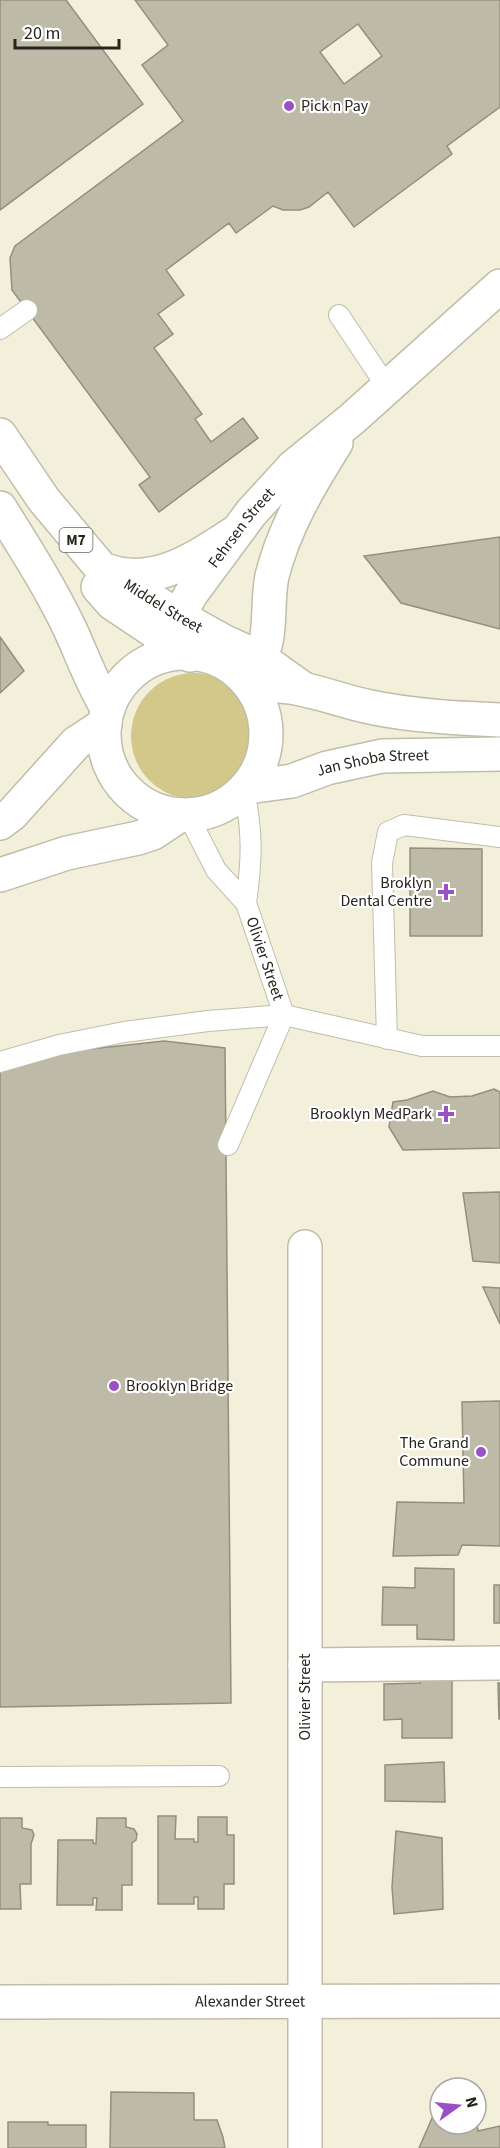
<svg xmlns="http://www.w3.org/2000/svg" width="500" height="2148" viewBox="0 0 500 2148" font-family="'Source Sans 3',sans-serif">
<rect width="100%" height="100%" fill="#f2f0db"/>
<path fill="#d1c889" d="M131 736a63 63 0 1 1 126 0a63 63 0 1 1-126 0Z"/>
<path fill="#bdbba7" stroke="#92907d" stroke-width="1.5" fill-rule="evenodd" d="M0,0H66L143,104L0,210Z
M135,0H500V107L447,146L452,154L354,227L328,192L309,207L300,210H283L273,206L236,233L229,223L166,270L184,295L158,314L173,334L154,348L202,414L195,419L211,442L243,418L258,438L159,512L139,485L150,477L12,290L10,258L15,246L183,121L142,65L168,45ZM358,24L382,56L344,84L320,52Z
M500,537V629L401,603L364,556Z
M0,637L24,671L0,693Z
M410,848L482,849V936H410Z
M164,1041L225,1048L231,1703L0,1707V1070L63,1052Z
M494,1089L500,1092V1148L403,1150L389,1127L393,1102L407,1100L433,1091L450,1097L472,1096Z
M500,1192V1263L473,1261L463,1193Z
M483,1287L500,1288V1324Z
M500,1401V1546L462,1545L458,1555L393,1556L397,1502L464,1503L462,1402Z
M415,1568L454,1569V1640L417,1639V1625H382L383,1587L415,1588Z
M494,1585H500V1623H494Z
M420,1669H452V1738H402V1719L384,1720V1684L420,1683Z
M498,1683H500V1719H499Z
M444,1762L445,1802L385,1801V1765Z
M158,1816H176L175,1839H194V1842H198V1817H227V1835H234V1884H224V1909H198V1897H194V1904H158Z
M0,1818H22V1828L32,1830L34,1835L31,1844V1884H20L21,1909H0Z
M97,1818H126V1827L134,1829L137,1834L136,1840L132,1843V1885H122V1910H96L97,1898H93V1905H57L58,1840H93V1843L96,1844Z
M396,1831L442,1838L443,1909L394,1914L392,1887Z
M111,2092L194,2093V2120H217L223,2137L225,2148H110Z
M436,2109H440V2124H476V2116L478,2131L500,2126V2148H419Z
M8,2122H48V2125H86V2148H8Z"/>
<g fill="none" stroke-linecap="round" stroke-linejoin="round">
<g stroke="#c0bda9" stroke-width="22">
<g id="service">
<path d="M339,315L387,387"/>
<path d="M0,329L27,310"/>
<path d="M244,790C253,833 252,860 246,903"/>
<path id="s1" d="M188,815L216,870L246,903L284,1015"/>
<path d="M387,1039L382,863L388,832L404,825L500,837"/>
<path d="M0,1062L59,1045L124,1032L208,1021L284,1015L422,1046H500"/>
<path d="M228,1145L284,1015"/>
<path d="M0,1777L219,1776"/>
</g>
</g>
<g stroke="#c0bda9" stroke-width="36">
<g id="minor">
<path id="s2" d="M156,658L191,594L251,513L294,466L352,419L500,286"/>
<path d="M248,682C255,668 265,652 267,636C270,616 268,595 272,576C284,528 310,484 336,443"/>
<path d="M0,823L12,814L76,743L105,724"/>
<path d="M0,875L67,853L138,838L153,833L180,815"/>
<path d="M305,1665L500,1663"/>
<path id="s3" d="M0,2002L500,2001"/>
<path d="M305,2148V1247"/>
</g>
</g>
<g stroke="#c0bda9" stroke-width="36">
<g id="primary">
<path id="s4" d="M0,435L44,500L101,568L178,616L223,641L260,658L302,688"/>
<path d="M0,508C25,548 50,587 70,629C83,657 92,684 108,709"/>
<path d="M108,571C156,587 197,557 236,532"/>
<path d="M98,587L112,603L190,655"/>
<circle cx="185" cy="734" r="81"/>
<path d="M280,686C311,688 340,701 370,707C413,716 456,718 500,720"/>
<path id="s5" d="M247,787L292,781L327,768L382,756L500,754"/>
</g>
</g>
<use href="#service" stroke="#fff" stroke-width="20"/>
<use href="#minor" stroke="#fff" stroke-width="33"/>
<use href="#primary" stroke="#fff" stroke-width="33"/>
</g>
<g fill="#9a51c4" stroke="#fff" stroke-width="2">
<circle cx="289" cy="106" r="6"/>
<path d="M443 883h6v6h6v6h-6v6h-6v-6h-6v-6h6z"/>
<path d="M443 1105h6v6h6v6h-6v6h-6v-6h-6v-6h6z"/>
<circle cx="114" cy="1386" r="6"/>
<circle cx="481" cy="1452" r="6"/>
</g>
<g text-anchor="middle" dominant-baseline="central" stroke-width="4.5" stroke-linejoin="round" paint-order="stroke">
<rect fill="#fff" stroke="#666661" stroke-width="1.5" x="59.5" y="528" width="33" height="24" rx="4.5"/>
<g font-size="15" font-weight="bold" fill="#25241d">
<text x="76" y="540">M7</text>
</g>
<g font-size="16" fill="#25241d" stroke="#fff" text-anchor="end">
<text x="301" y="106" text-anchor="start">Pick n Pay</text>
<text x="432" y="883">Broklyn<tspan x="432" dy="18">Dental Centre</tspan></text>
<text x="432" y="1114">Brooklyn MedPark</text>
<text x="126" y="1386" text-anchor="start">Brooklyn Bridge</text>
<text x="469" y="1443">The Grand<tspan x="469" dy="18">Commune</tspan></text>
</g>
<g font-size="16" fill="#25241d" stroke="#fff">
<text stroke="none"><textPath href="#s2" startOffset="156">Fehrsen Street</textPath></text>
<text stroke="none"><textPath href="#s4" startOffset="240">Middel Street</textPath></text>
<text stroke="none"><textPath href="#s5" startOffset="129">Jan Shoba Street</textPath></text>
<text stroke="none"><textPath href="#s1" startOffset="165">Olivier Street</textPath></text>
<text transform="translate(305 1697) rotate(-90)">Olivier Street</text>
<text stroke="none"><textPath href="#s3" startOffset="250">Alexander Street</textPath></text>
</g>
</g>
<g transform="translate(458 2106) rotate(75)"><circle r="28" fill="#ffffff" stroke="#a8a7a5" stroke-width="1.5"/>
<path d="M0-4.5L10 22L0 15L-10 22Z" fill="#9a51c4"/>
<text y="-9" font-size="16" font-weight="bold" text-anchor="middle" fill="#25241d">N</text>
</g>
<path d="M15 39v9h104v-9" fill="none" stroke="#25241d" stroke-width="3"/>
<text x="24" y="39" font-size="18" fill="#25241d" stroke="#ffffff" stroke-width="4.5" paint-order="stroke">20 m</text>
</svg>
